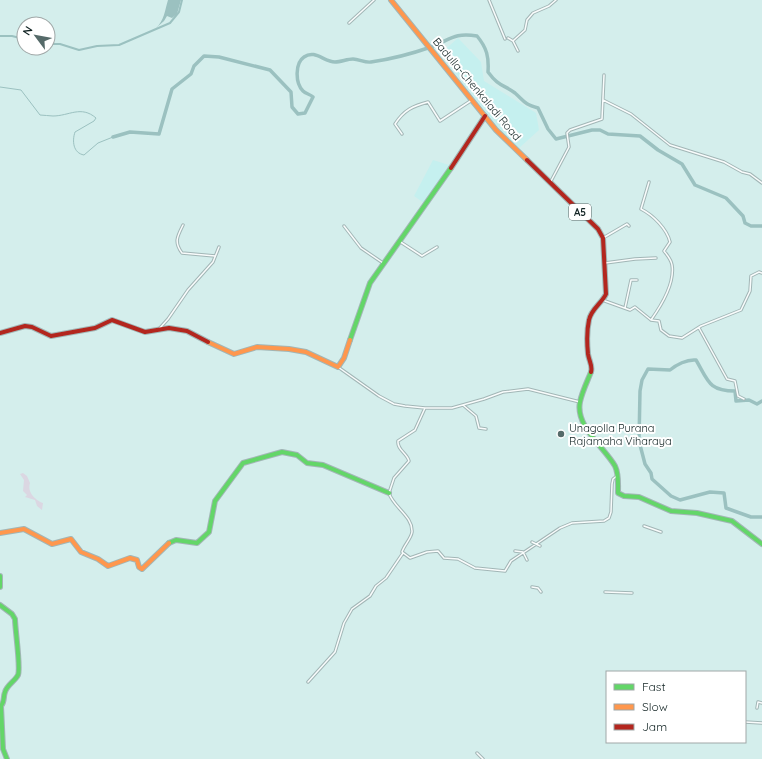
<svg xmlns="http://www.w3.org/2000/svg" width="762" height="759" viewBox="0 0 762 759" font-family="Quicksand,sans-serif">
<rect width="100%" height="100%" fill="#d4eeec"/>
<path fill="#c5f0ef" d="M458,38L481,62L484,81L536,113L539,130L518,149L498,127L440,54Z
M433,160L449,165L440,183L424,203L414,196Z"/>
<path fill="#dbd7e2" d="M23,473L27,476L30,483C27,492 35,500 43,503L42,510L37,506L35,500L25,497L27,495L23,491L24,480L20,474Z"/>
<path fill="#9bc1c0" d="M168,0H181L177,14L172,18L167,16L164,21L156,28C164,21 165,10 168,0Z"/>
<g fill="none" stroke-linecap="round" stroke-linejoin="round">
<path stroke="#9bc1c0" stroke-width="1" d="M0,87L21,90L40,115C44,115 49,116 53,116C69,116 81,105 96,118L94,121L75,132C72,141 73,153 84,155L98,143L113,137"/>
<path stroke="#9bc1c0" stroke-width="2" d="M0,36H12L24,39
M48,44H60L79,50L97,46L119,45L170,23L179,12L182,0"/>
<path stroke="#9bc1c0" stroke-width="3.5" d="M113,137L130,132L159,134L172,89L191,74L194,66L204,56L219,57L270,70L291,92L292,107L298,114L305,113L313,97C310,94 306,94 303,91C295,83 295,63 304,57C315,49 324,62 335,62C341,62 347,59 353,59C359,59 365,63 371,62C392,59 411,54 431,47C450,40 454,32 477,36C487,48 489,57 488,72C499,87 503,84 515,93C525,102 524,104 538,108L548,129L556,139L592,130H600L608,134L640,136L658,150L682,164L695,185L726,198L743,216L745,223L751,226H762
M762,401L757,404L749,400L736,401L735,391C708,391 708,380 696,360C687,359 676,365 670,370L648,369L642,380L640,391L639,441L645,464L651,473L652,479L671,496L680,500L710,492L724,493L726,508L751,517H762"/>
<g stroke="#a2b6b6" stroke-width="3.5">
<path id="street" d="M489,0L505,39
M349,23L374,0
M508,38L513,41L514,40L525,30L527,20L533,13L549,6L556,0
M513,41L518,51
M603,100L631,114L670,145L724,162L742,172L750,174L762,183
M402,134L395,124C404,110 413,106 428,102L440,121L472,100
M649,182L641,209C653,215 667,229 670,242L664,251C667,255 671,259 672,265C675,283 661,306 651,320
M550,183L569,147L567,133L570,130L602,119L604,75
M183,225C177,237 174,242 182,253L215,256
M344,226L361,248L383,263
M603,238L627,224L629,226
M399,241L422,256L437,247
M605,263L635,259L656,258
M605,301L630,310L635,307L651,320L659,321L661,330L669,336L682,338L701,326L741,310L750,291L751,276L759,272L762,273
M625,308L631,280H637
M699,328L727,379L735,381L738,396L744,399
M159,329L168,319L188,290L213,262L219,247
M338,367L379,396L394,404L405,406L425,408H452L484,399L503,392L528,389L580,402
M463,405L476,416L479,428L486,429
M425,408L415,430L398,441C397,450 407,453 409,461L394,478L389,493C393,507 413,516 412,532C411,539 404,545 402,552L410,558L427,552L438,551L444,558L458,559L475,568L505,571L511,561L560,528L572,523L604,521L609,518L611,512L612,484L613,479L618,475
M644,526L661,532
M532,542L540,546
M515,551L523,552L527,560
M532,587L538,588L541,592
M605,592L632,593
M308,682L335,652L344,623L352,609L370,596L376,586L386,578L403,553
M757,708L758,702L762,703
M745,722L762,723
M477,753L483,759"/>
</g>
<g stroke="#a2b6b6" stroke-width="6">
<path id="fast" d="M350,340L370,283L451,168
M591,372C587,382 582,392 580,402C575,426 604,447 615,466C619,474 618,484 618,493L624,496L639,497L671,511L697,513L732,521L762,544
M169,543L176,540L197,543L209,532L215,501L243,463L282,452L297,455L307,463L323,465L389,493
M0,576V587
M0,605L12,614L15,619C15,629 21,668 18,675C15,681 7,685 5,692C3,697 5,701 1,706L3,749L7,759"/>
</g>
<g stroke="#a2b6b6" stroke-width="6">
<path id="slow" d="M391,0L496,130L527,160
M208,342L234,354L257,347L289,349L306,352L338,367L344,358L350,340
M0,533L24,529L52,544L71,539L81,552L98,559L108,566L130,558L137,560L139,567L142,569L169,543"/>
</g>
<g stroke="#a2b6b6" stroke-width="6">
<path id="jam" d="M527,160L598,229L603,238L606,294C602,303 591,309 589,320C587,329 587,344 588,354C589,361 593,366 591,372
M451,168L485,116
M0,333L25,326L32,327L51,336L95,328L112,320L145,332L169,328L187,331L208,342"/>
</g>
<use href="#street" stroke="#f9fcfc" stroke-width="1.5"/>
<use href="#fast" stroke="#63d668" stroke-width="4"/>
<use href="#slow" stroke="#ff974d" stroke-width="4"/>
<use href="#jam" stroke="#b3261e" stroke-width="4"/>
</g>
<circle fill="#556a69" stroke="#fff" stroke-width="1.5" cx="561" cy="434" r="4"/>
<g text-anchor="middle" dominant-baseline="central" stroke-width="4" stroke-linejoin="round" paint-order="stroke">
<rect fill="#fff" stroke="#586565" stroke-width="1" x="569" y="204" width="22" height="16" rx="3"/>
<g font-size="10" font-weight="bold" fill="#112323">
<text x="580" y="212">A5</text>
</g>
<g font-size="11" fill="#112323" stroke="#fff">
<text transform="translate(477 89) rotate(50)">Badulla-Chenkaladi Road</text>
</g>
<g font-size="11" fill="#112323" stroke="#fff" text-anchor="start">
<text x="569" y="428">Unagolla Purana<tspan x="569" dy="13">Rajamaha Viharaya</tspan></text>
</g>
</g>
<rect x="606" y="671" width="140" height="72" fill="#ffffff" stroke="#a0a7a7"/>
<rect x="614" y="684" width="20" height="6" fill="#63d668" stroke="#a0a7a7"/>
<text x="642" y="691" font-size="12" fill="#112323">Fast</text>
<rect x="614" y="704" width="20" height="6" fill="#ff974d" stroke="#a0a7a7"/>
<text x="642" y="711" font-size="12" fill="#112323">Slow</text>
<rect x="614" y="724" width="20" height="6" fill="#b3261e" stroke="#a0a7a7"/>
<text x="642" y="731" font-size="12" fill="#112323">Jam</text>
<g transform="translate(36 36) rotate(302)"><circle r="19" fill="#ffffff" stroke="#a0a7a7"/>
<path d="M0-3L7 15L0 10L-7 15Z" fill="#556a69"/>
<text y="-6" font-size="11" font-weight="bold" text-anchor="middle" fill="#112323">N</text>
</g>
</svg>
